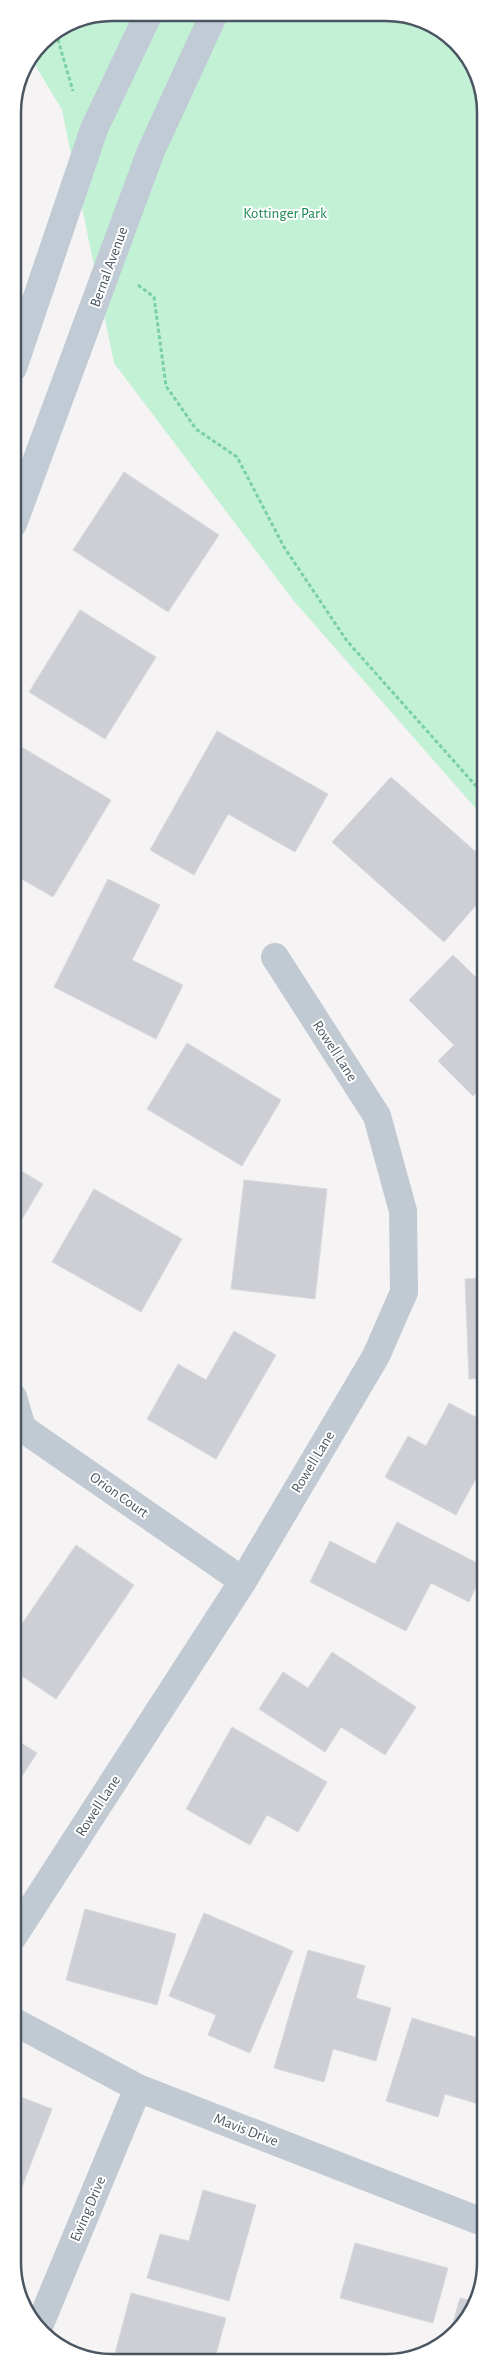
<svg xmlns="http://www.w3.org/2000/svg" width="498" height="2375" viewBox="0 0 498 2375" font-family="'Alegreya Sans',sans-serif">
<rect width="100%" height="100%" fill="#f5f3f3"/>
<path fill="#c3f1d5" d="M112,13L411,16L461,46L485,100V819L293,600L114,363L62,110L31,58L42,42L74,20Z"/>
<path fill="#cdcfd5" stroke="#d7d9de" d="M124,472L219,535L168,612L73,550Z
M80,610L156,657L105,739L29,692Z
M217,731L328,794L295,852L228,814L194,875L150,850Z
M13,742L111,800L53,897L13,874Z
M391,777L485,860V895L444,942L332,842Z
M108,879L160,905L132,960L183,985L156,1039L54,987Z
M453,955L485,986V1084L473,1096L438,1061L454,1045L409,1000Z
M187,1043L281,1100L242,1166L147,1109Z
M13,1166L43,1184L13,1234Z
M244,1180L327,1189L315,1299L231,1289Z
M94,1189L182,1239L141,1312L52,1262Z
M485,1278V1378L469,1379L465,1279Z
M234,1331L276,1355L216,1459L147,1419L178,1364L206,1380Z
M449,1403L485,1422V1462L456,1515L385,1477L408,1436L426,1446Z
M397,1522L485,1567L469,1602L431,1583L406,1631L310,1582L330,1541L375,1564Z
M76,1545L134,1585L56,1699L13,1670V1637Z
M332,1652L416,1707L385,1755L341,1727L325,1752L259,1709L283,1672L308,1688Z
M232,1727L327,1782L298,1832L267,1815L250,1845L186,1809Z
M13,1738L37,1753L13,1790Z
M85,1909L176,1934L157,2005L66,1980Z
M204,1913L293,1951L250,2053L208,2035L216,2015L169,1996Z
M308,1950L365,1966L356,1998L391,2008L376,2061L333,2049L324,2082L274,2068Z
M412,2018L485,2040V2106L445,2094L438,2117L386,2101Z
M13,2094L52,2109L18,2197L13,2195Z
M203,2190L256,2205L229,2301L147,2278L160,2234L189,2241Z
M355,2243L448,2268L433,2323L340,2298Z
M131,2293L226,2318L214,2361H113Z
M460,2298L477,2302L456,2333L449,2337Z"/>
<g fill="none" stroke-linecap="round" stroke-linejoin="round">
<path stroke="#7ad0a6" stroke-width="3" stroke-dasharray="4 2.5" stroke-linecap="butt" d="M56,33L73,91
M138,285L154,297L166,386L196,429L237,457L284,547L347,641L485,796"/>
<path stroke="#c1cad2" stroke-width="28" d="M13,1397L22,1428L243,1581
M13,1937L243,1581L376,1356L404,1292L403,1211L377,1116L275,957
M13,2021L138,2088L485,2223
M38,2329L138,2088"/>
<path stroke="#c1cbd6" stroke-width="28" d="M13,368L94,129L149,13
M13,524L151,151L214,14"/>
</g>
<g text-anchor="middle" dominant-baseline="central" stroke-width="4" stroke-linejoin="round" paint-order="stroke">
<g font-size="15" fill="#17864f" stroke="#fff">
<text x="285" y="213">Kottinger Park</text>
</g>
<g font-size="15" fill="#4a5661" stroke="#fff">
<text transform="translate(109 267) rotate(-70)">Bernal Avenue</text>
<text transform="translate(335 1051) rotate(57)">Rowell Lane</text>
<text transform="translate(313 1462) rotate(-59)">Rowell Lane</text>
<text transform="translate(119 1495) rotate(35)">Orion Court</text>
<text transform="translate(98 1806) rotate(-57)">Rowell Lane</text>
<text transform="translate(246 2130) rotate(21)">Mavis Drive</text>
<text transform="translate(88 2209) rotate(-67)">Ewing Drive</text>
</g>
</g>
<path d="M0 0H498V2375H0ZM112 21H386A91 91 0 0 1 477 112V2263A91 91 0 0 1 386 2354H112A91 91 0 0 1 21 2263V112A91 91 0 0 1 112 21Z" fill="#fff" fill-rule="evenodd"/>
<path fill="none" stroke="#4a5661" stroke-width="2.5" d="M112 21H386A91 91 0 0 1 477 112V2263A91 91 0 0 1 386 2354H112A91 91 0 0 1 21 2263V112A91 91 0 0 1 112 21Z"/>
</svg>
